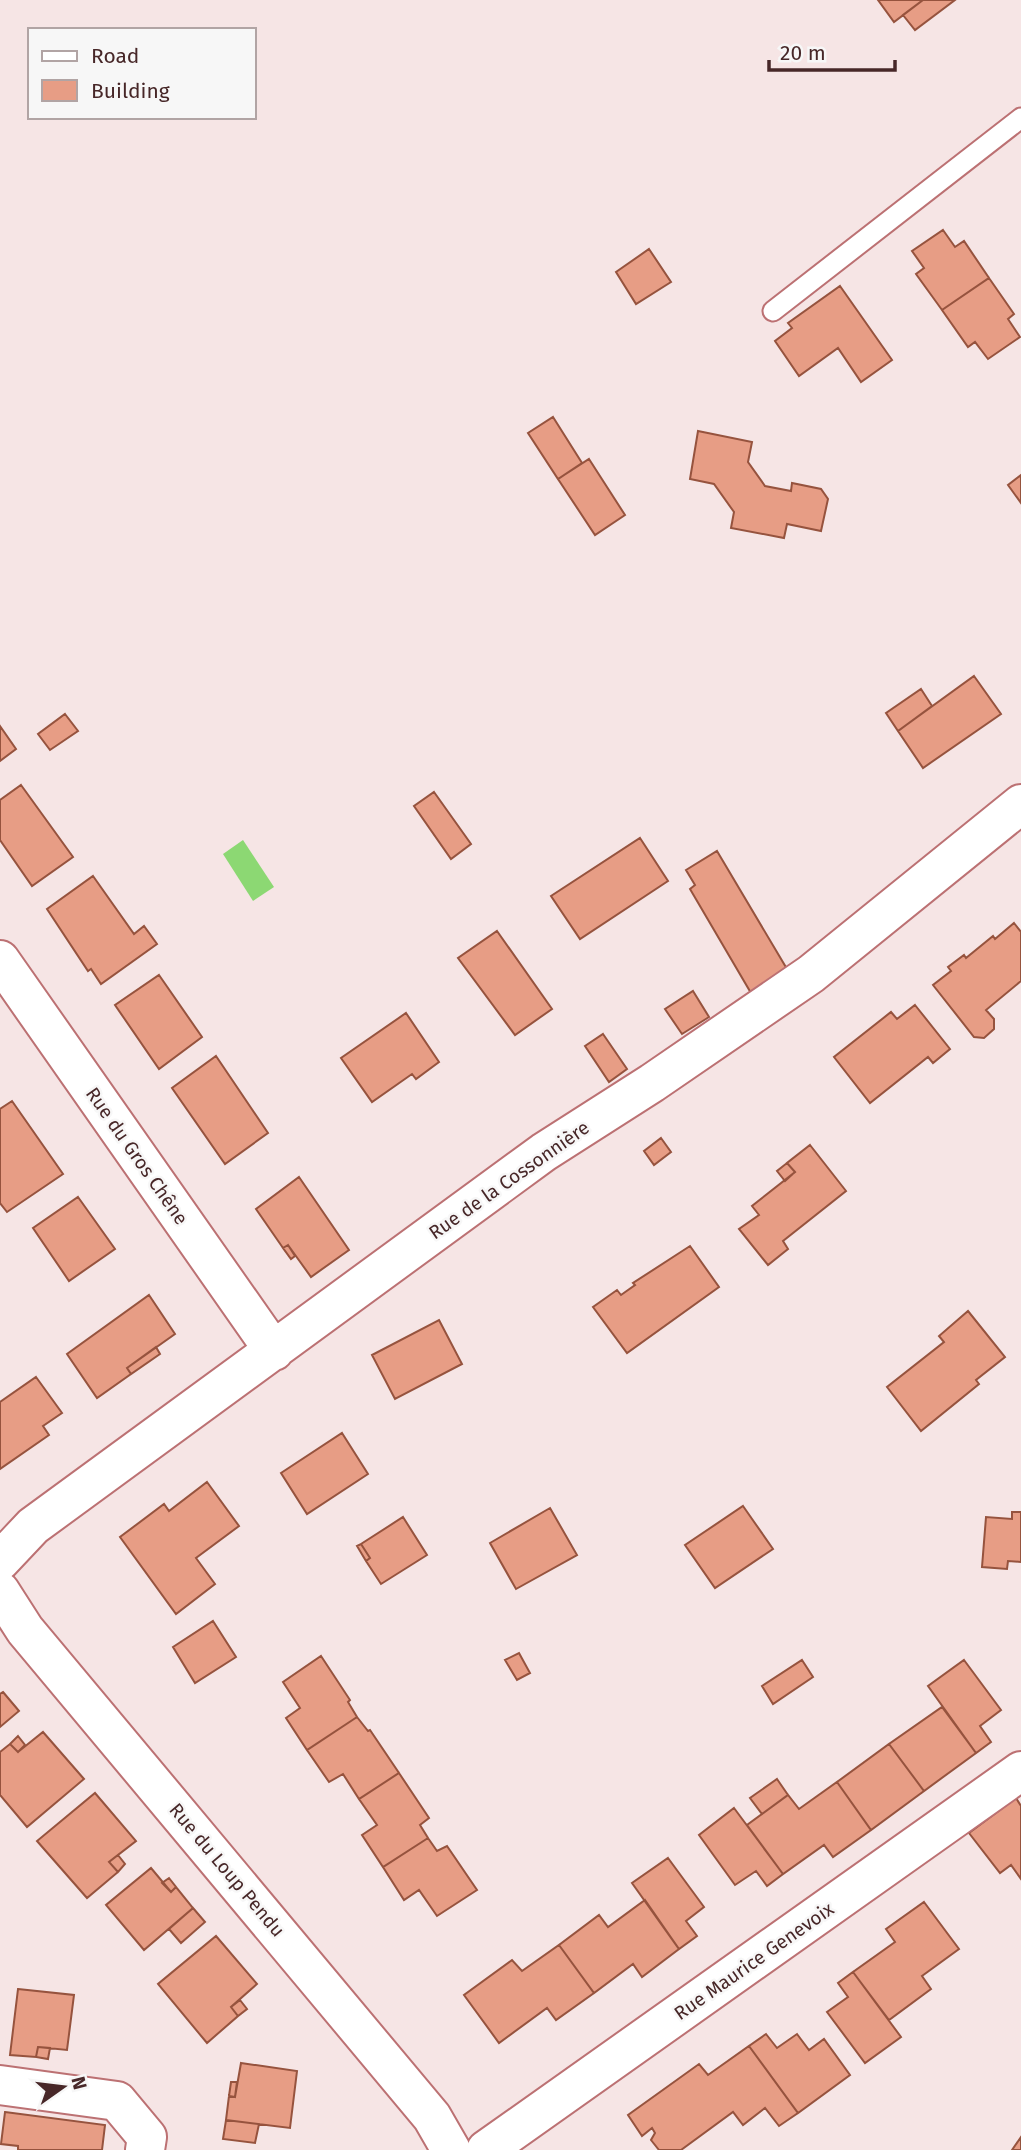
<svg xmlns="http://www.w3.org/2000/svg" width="1021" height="2150" viewBox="0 0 1021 2150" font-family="'Fira Sans',sans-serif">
<rect width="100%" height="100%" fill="#f6e5e5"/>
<path fill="#8cd873" d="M243,840L274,887L253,901L223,854Z"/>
<path fill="#e79d85" stroke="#96533e" stroke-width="2" d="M878,0H923L894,22Z
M923,0H955L915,30L903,15Z
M943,230L955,247L964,241L989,278L942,310L916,274L924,268L912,251Z
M649,249L671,282L636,304L616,272Z
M989,278L1014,314L1008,319L1020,337L988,359L975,342L968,347L942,310Z
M840,286L892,360L861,382L838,348L799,376L775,341L792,328L788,323Z
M553,417L582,463L558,479L528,433Z
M698,431L752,442L748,462L765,486L791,491L792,483L821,489L828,499L821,531L787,524L784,538L731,528L734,512L714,484L690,479Z
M589,459L625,515L595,535L558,479Z
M1021,475V503L1008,485Z
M974,676L1001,714L923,768L898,731Z
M921,689L932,706L898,731L886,713Z
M65,714L78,731L50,750L38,734Z
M0,726L16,749L0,761Z
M21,785L73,857L32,886L0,840V800Z
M434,792L471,844L451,859L414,806Z
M640,838L668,881L580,939L551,896Z
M717,851L787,969L751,993L690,889L695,885L686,870Z
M93,876L134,934L144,926L157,944L101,984L91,969L88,971L47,909Z
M1014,923L1021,932V981L986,1010L994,1019V1029L984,1038L974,1037L933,985L951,971L948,967L964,955L966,958L993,936L995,939Z
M497,931L552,1009L515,1035L458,958Z
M159,975L202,1037L159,1069L115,1005Z
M693,991L709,1017L682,1034L665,1009Z
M915,1005L950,1049L933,1063L928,1057L870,1103L834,1057L891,1012L897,1019Z
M406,1013L439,1062L416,1079L412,1074L372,1102L341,1058Z
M603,1034L627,1069L609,1082L585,1046Z
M216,1056L268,1133L225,1164L172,1088Z
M12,1101L63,1174L7,1212L0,1203V1109Z
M661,1138L671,1152L654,1165L644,1151Z
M810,1145L846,1191L783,1241L788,1249L768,1265L739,1229L759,1215L752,1206L795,1172L787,1163Z
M787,1163L795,1172L785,1181L777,1171Z
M299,1177L349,1250L311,1277L288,1245L283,1248L256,1209Z
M78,1197L115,1249L69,1281L33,1228Z
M288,1245L295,1256L291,1259L283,1248Z
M690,1246L719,1287L627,1353L593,1307L617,1290L621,1295L635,1285L633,1283Z
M149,1295L175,1334L127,1368L131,1374L97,1398L67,1354Z
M968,1311L1005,1357L976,1380L979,1384L921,1431L887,1387L944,1342L939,1336Z
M439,1320L462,1364L395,1399L372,1355Z
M156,1347L160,1354L131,1374L127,1368Z
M36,1377L62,1413L43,1426L49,1435L0,1469V1402Z
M342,1433L368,1474L307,1514L281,1473Z
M207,1482L239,1526L196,1558L215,1584L176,1614L120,1537L164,1504L169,1511Z
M743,1506L773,1549L715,1588L685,1545Z
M550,1508L577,1555L516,1589L490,1543Z
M1012,1512H1021V1562L1008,1561L1007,1569L982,1567L986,1517L1012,1519Z
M403,1517L427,1555L381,1584L366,1561L370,1558L361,1544Z
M361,1544L370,1558L366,1561L357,1546Z
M213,1621L236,1657L195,1683L173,1647Z
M519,1653L530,1673L517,1680L505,1660Z
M321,1656L350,1700L348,1702L357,1717L307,1750L286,1718L300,1708L283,1682Z
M802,1660L813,1677L773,1704L762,1686Z
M964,1660L1001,1710L980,1726L991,1742L976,1753L928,1686Z
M3,1692L19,1711L0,1727V1694Z
M942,1707L976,1753L924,1791L889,1744Z
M357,1717L368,1731L370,1730L399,1773L359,1799L343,1774L329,1782L307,1750Z
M43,1732L84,1779L27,1827L0,1795V1752L10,1744L18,1752Z
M18,1736L25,1745L18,1752L10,1744Z
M889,1744L924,1791L871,1830L837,1782Z
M399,1773L429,1818L420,1825L428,1838L383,1867L362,1835L377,1825L359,1799Z
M777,1779L788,1795L762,1814L750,1798Z
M837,1782L871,1830L833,1857L824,1845L783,1874L747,1825L788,1795L799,1809Z
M95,1793L136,1841L109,1862L118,1872L87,1898L37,1841Z
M1016,1798L1021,1806V1879L1011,1865L1000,1873L969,1833Z
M734,1808L783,1874L767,1886L756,1871L735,1885L699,1835Z
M428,1838L437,1851L447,1846L477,1890L437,1916L419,1890L404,1900L383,1867Z
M118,1855L125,1864L118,1872L109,1862Z
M668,1858L704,1907L686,1921L697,1936L679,1949L632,1883Z
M151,1868L171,1892L176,1887L193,1908L144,1950L106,1905Z
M169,1878L176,1887L171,1892L162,1883Z
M645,1900L679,1949L642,1977L633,1964L594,1993L559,1945L599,1915L608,1927Z
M924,1902L959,1949L922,1976L931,1989L889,2020L853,1972L895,1942L886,1929Z
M193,1908L205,1922L181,1943L169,1929Z
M216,1936L257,1984L231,2007L238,2016L207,2043L158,1984Z
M559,1945L594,1993L556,2020L547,2008L499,2043L464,1995L512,1960L522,1971Z
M853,1972L901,2037L865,2063L827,2012L848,1997L838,1983Z
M18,1989L74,1995L67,2050L38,2047L36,2057L10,2055Z
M240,2000L247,2009L238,2016L231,2007Z
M766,2034L777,2048L797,2034L809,2050L824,2039L850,2075L798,2113L749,2046Z
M749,2046L798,2113L779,2126L765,2108L743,2125L733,2112L681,2150H659L651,2140L655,2133L652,2128L642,2136L628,2115L699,2064L708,2075Z
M38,2047L50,2048L48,2059L36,2057Z
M241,2063L297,2071L290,2128L226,2120L229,2096L235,2097Z
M231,2082H237L235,2097L229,2096Z
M5,2112L105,2125L102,2150H18V2146L1,2144Z
M226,2120L259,2124L255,2143L223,2139Z
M1021,2137V2150H1012Z"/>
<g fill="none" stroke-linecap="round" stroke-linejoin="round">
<g stroke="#bc7173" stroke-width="23">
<path id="service" d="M773,311L1021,118"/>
</g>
<g stroke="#bc7173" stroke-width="42">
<path id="minor" d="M0,960L274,1351
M0,1561L33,1526L544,1152L652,1083L811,974L1021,804
M0,2085L117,2101L147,2137L145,2150
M486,2150L1021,1771"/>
</g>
<g stroke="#bc7173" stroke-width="42">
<path id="tertiary" d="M0,1591L25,1630L432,2117L451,2150"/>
</g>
<use href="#service" stroke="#fff" stroke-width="19"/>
<use href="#minor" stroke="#fff" stroke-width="38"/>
<use href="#tertiary" stroke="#fff" stroke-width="38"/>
</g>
<g text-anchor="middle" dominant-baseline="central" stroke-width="5" stroke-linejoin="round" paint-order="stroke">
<g font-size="19" fill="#472728" stroke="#f7f7f7">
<text transform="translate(137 1156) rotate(55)">Rue du Gros Chêne</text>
<text transform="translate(509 1180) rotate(-35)">Rue de la Cossonnière</text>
<text transform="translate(227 1870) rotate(50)">Rue du Loup Pendu</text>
<text transform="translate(754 1961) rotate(-35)">Rue Maurice Genevoix</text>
</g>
</g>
<rect x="28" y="28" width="228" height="91" fill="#f7f7f7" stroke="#b1a4a4" stroke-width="2"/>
<rect x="42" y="51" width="35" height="10" fill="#ffffff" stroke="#b1a4a4" stroke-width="2"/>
<text x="91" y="63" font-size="21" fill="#472728">Road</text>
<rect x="42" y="80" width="35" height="21" fill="#e79d85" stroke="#b1a4a4" stroke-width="2"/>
<text x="91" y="98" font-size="21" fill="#472728">Building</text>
<g transform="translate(63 2087) rotate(76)" stroke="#f7f7f7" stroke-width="5" paint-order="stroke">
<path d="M0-5L12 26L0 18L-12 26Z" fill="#472728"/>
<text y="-10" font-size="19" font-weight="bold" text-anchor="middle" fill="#472728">N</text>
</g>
<path d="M769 60v10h126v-10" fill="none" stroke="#472728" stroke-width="3.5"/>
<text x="780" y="60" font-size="21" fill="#472728" stroke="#f7f7f7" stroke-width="5" paint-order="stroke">20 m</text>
</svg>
